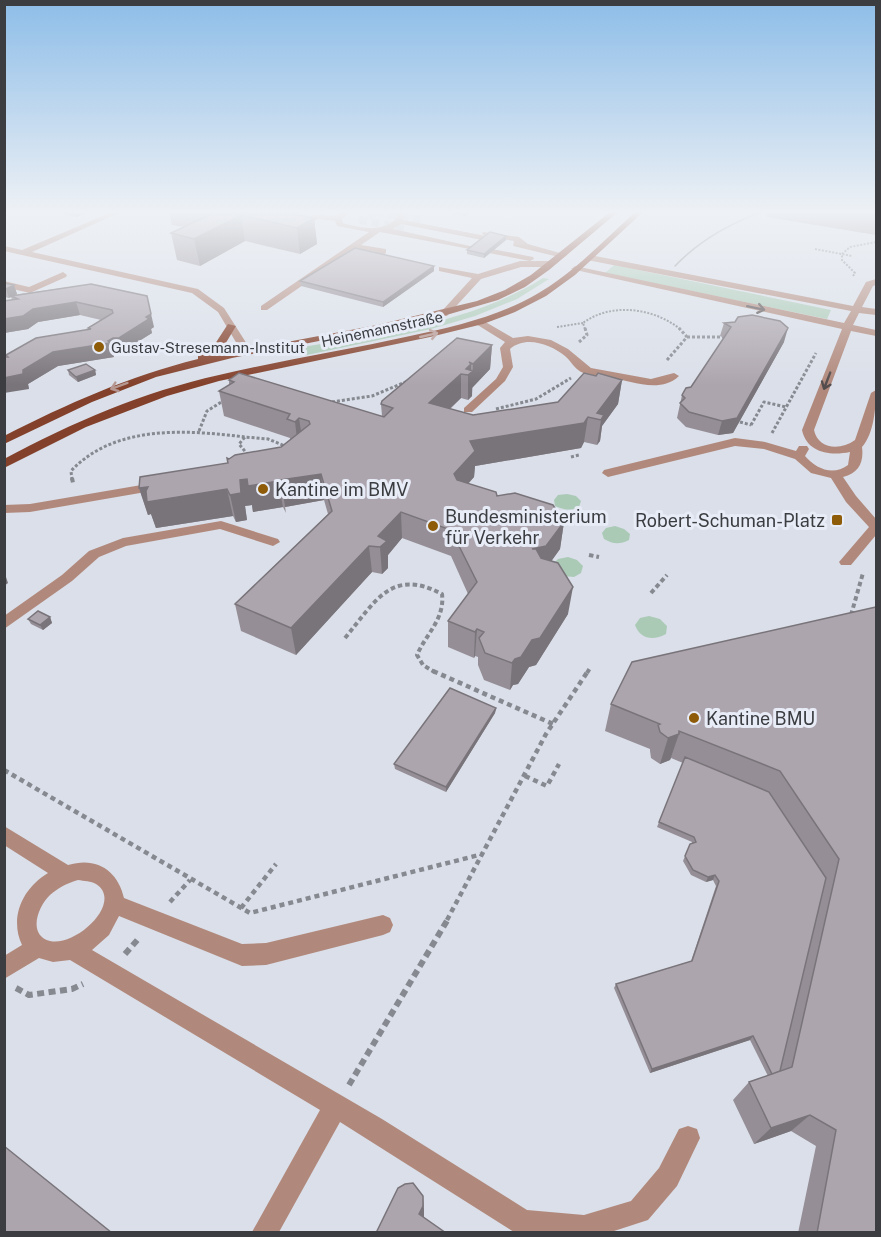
<svg xmlns="http://www.w3.org/2000/svg" width="881" height="1237" viewBox="0 0 881 1237" font-family="'Public Sans',sans-serif">
<rect width="100%" height="100%" fill="#dadfe9"/>
<path fill="#aacab6" d="M614,265L831,310L827,319L605,273Z
M543,278L549,279L517,299L475,316L431,329L302,356L297,348C380,333 470,324 543,278Z
M567,494L576,496L581,501L579,507C570,511 564,510 555,506L554,500L558,495Z
M615,526L624,529L630,534L629,540C619,545 613,544 604,539L602,533L606,528Z
M568,557L577,560L583,566L581,573L574,577L563,576L553,564L558,559Z
M649,616L660,619L667,626L666,634C653,641 640,639 635,625L640,618Z"/>
<g fill="none" stroke-linecap="round" stroke-linejoin="round">
<path stroke="#babfc7" stroke-width="8" stroke-dasharray="8 4.5" stroke-linecap="butt" d="M375,212L362,220L408,229
M376,212L421,220"/>
<path stroke="#868990" stroke-width="2" stroke-dasharray="2 1.5" stroke-linecap="butt" d="M815,249L852,256
M853,276L855,273L842,260V254L850,247L876,242
M557,327L583,323
M585,329L583,323C611,302 654,308 680,329"/>
<path stroke="#868990" stroke-width="3" stroke-dasharray="3 2" stroke-linecap="butt" d="M687,337H724
M579,342L587,335L585,328
M667,360L687,337L679,328
M332,402L372,396L408,381
M496,409L536,399L571,378
M740,422L751,425
M751,425L764,402L786,407
M199,431L207,411L223,401
M772,433L816,353
M248,455L239,444L245,437L268,439L285,446
M571,457L579,455
M72,480L71,471C115,424 187,430 245,437"/>
<path stroke="#868990" stroke-width="4" stroke-dasharray="4.5 3" stroke-linecap="butt" d="M72,478L73,483
M589,555L599,557
M651,593L667,575
M851,615L863,573
M345,638C375,602 391,567 442,594C445,619 426,634 417,655L423,665L436,673
M587,673L590,668"/>
<path stroke="#868990" stroke-width="4.5" stroke-dasharray="5 4" stroke-linecap="butt" d="M433,671L553,724
M4,770L250,913L483,854
M525,776L547,786L559,764
M170,902L190,880
M241,908L276,864
M447,920L546,734L588,671"/>
<path stroke="#868990" stroke-width="6" stroke-dasharray="7 4.5" stroke-linecap="butt" d="M125,954L140,937
M16,988L29,995L72,989L83,984
M349,1085L448,919"/>
<path fill="#b1897c" fill-rule="evenodd" d="M112,212H121L32,252L198,289L224,308L252,352L251,354H243L218,312L192,293L4,251V246L22,250Z
M342,212H350L342,219L343,223C359,228 386,233 397,217L393,212H400L405,217L403,220L486,236L482,234L483,232L519,237L528,244L567,255L563,258L513,246L514,241L486,236L491,239L487,241L401,224L393,229L479,248L475,250L380,232L361,245L386,249V253L379,258L372,256L376,252L355,249L267,310H261V306L369,232L337,226L335,221L318,219L299,229L292,227L314,215L335,216Z
M492,249L533,257L534,259L530,261H551L555,264L551,267H521L481,279L447,316H441V312L472,278L439,271V267L478,274L520,261H530L489,253V249Z
M590,255L853,306L866,282L876,279V285L873,286L862,307L876,309V315L859,313L853,325L876,330V336L851,331L814,430C818,449 840,451 855,440L871,393L876,390C876,407 874,434 862,447C864,462 859,473 843,477L856,496L876,519V535L851,565H841L839,562L869,527L846,502L831,478L811,473L795,459L764,449L735,446L608,477L602,473L604,470L735,438L765,442L796,451L799,446H807L809,449L805,456C816,469 833,476 848,465L850,452C830,456 807,453 802,430L842,329L571,269L575,266L844,323L851,311L587,260L586,258Z
M63,272L67,275L66,277L30,293L4,287V281L29,287Z
M476,320H482L513,338L528,336L551,340L568,349L591,368L651,379L674,373L679,376C660,394 631,381 609,377C599,375 590,376 581,372C574,368 571,361 565,356C551,344 525,335 510,349L513,367L505,381L472,412H464V408L496,379L503,367L500,348L505,342L476,324Z
M159,482L165,486L163,489L30,512L4,513V505L30,504Z
M221,521L278,539L280,542L273,546L220,529L126,546L99,557L72,581L4,629V616L62,575L89,551L123,538Z
M4,826L68,865C97,856 118,871 124,898L242,944L266,943L383,915L390,918L393,925L390,932L383,935L266,965L242,966L119,916L109,935L92,950L382,1119L527,1210L584,1215L631,1201L659,1168L679,1129L688,1126L697,1129L700,1138L677,1186L648,1220L611,1232H514L340,1122L279,1232H252L320,1110L70,960L53,962L39,958L4,979V956L22,945C9,917 23,888 48,873L4,845ZM78,880C84,881 91,881 96,884C124,902 76,947 50,941C27,935 38,906 50,895C58,888 67,883 78,880Z"/>
<path fill="#83402a" fill-rule="evenodd" d="M610,212H618L549,270L525,287L498,300L436,318L232,358L156,377L92,402L4,444V436C67,404 129,376 198,359V356L213,347L228,324L236,326L221,351L213,356L377,325L477,301L505,290L531,275Z
M635,212H643L575,275L546,296L515,312L483,324L430,337L219,381L167,396L86,427L4,468V459C73,422 143,392 219,375C282,360 347,350 410,336C448,328 487,319 522,302C566,281 600,244 635,212Z"/>
<path stroke="#8c9097" stroke-width="1.5" d="M675,266C700,240 728,224 762,212"/>
</g>
<path fill="#958e96" d="M64,212H84L85,213L76,217L65,215Z
M169,212H300L295,214L314,218L317,244L300,254L245,241L200,266L177,260L171,233L184,227L172,225Z
M444,212H472L465,216Z
M767,212H876V235L767,217L768,212Z
M506,240L484,258L467,254V250Z
M434,266V271L383,307L301,286L300,281Z
M4,283L14,285L17,294L13,295L91,284L154,327L151,329L152,333L123,351L117,352L113,354L114,357L58,366L28,384L29,389L6,355L89,330L88,328L101,320L80,315L38,322L28,329L4,333V301L12,300L11,297L9,298L4,297Z
M724,323L784,342L733,433L718,435L686,427L677,418L682,395L691,387L724,338L720,336Z
M492,345L490,369L472,388V396L468,400L461,398L450,409L473,415L558,402L596,376L622,380L618,404L602,426L600,441L597,445L584,442L581,448L475,466L474,477L468,484L564,522L560,549L551,561L568,614L536,665L529,667L518,684L513,685L510,690L484,680L478,665V657L475,656L474,658L448,647V621L468,594L451,556L402,538L388,555V568L382,574L372,572L296,655L241,631L235,604L328,514L324,500L285,507L286,513L283,507L253,512L252,505L245,506L247,520L236,522L233,516L156,528L151,514L148,515L139,488L228,463L229,459L281,447L290,440V438L224,416L219,391L229,385V380L382,416L381,404Z
M68,370H95L96,375L78,382L69,375Z
M876,607V1233H798L816,1146L791,1131L754,1144L733,1100L749,1082L768,1076L750,1040L650,1073L614,988L616,984L691,961L716,886L713,880L706,882L691,875L683,861L690,844H692V842L657,827L683,763L671,758L670,760L660,764L651,758L650,751V749L605,731L611,704Z
M50,617L52,623L43,630L31,624L28,619Z
M496,708L495,713L446,792L395,769L394,764Z"/>
<path fill="#79747a" d="M78,212H84L85,213L76,217L75,213Z
M259,212H300L278,224Z
M465,212H472L465,216Z
M241,215L245,241L200,266L194,239Z
M314,218L317,244L300,254L297,228Z
M506,236V240L484,258V254Z
M434,266V271L383,307V302Z
M14,285L17,294L9,298L6,289Z
M147,296L154,327L151,329L152,333L123,351L117,352L113,354L114,357L58,366L28,384L29,389L4,393V378L23,370L53,352L108,341L146,317Z
M76,302L80,315L38,322L28,329L4,333V319L33,309Z
M788,328L784,342L733,433L718,435L722,421Z
M492,345L490,369L472,388L473,364Z
M471,364V373L473,371L472,396L468,400V375L466,369Z
M95,370L96,375L78,382L76,377Z
M461,374V398L429,428V403Z
M622,380L618,404L602,426L600,441L597,445L601,420L597,413Z
M588,417L584,442L581,448L475,466L474,477L453,500L454,474L470,441Z
M299,418L303,444L298,447L295,422Z
M321,474L324,500L285,507L286,513L281,480Z
M247,479L278,481L283,507L253,512L252,505L245,506L247,520L236,522L230,495L240,480Z
M148,487L227,489L233,516L156,528L151,514L148,515L139,488Z
M401,512L402,538L388,555V568L382,574L380,547L378,536Z
M564,522L560,549L543,573L532,549Z
M369,546L372,572L296,655L291,628Z
M6,577L8,583L4,586V578Z
M573,587L568,614L536,665L529,667L518,684L513,685L510,690L512,663L515,659L532,640Z
M50,617L52,623L43,630L40,625Z
M477,629L475,656L474,658L475,632Z
M496,708L495,713L446,792V787Z
M679,734L670,760L660,764L668,738Z
M715,875L713,880L706,882L708,877Z
M753,1036L750,1040L650,1073L652,1069Z
M810,1115L791,1131L754,1144L771,1128Z
M423,1196L424,1209V1219L419,1214Z"/>
<path fill="#ada5ae" stroke="#79747a" stroke-width="1.5" d="M216,212H281L314,218L297,228L241,215L194,239L171,233Z
M490,232L506,236L484,254L467,250Z
M355,248L434,266L383,302L300,281Z
M4,283L14,285L6,289L4,288Z
M91,284L147,296L151,314L146,317L149,319L119,338H113L108,341L110,343L53,352L23,370V374L4,378V357H8L6,355L36,338L91,329L88,328L113,313L112,310L76,302L33,309L23,316L4,319V301L18,299L11,296Z
M752,315L780,321L788,328L737,418L722,421L689,412L680,403L685,398L682,395L686,388L691,387L731,327L724,323L735,322L738,317Z
M457,338L492,345L473,364L469,362L471,364L466,369L473,371L468,375L461,374L429,403L473,415L558,402L584,373L596,376L598,373L622,380L597,413L604,415L601,420L588,417L584,423L470,441L475,451L454,474L457,480L496,492L497,496L515,493L553,505L564,522L546,546L532,549H536L541,558L558,563L573,587L540,638L532,640L521,657L515,659L512,663L485,653L479,638L484,632L477,629L475,632L448,621L477,582L451,530L401,512L378,536L387,541L380,547L369,546L291,628L235,604L332,511L321,474L281,480V487L278,481L248,486L247,479L240,480L241,493L230,495L227,489L147,502L146,491L148,487L139,488L140,477L228,463L227,458L229,459L235,455L281,447L310,424L309,421L299,418L295,422L287,419L290,414L219,391L234,382L229,380L239,373L384,417L393,408L381,404L382,401Z
M86,364L95,370L76,377L68,370Z
M876,607V1233H817L836,1130L810,1115L771,1128L749,1082L792,1067L839,859L780,771L679,731V734L668,738L660,732L658,725L660,724L611,704L632,662Z
M38,611L50,617L40,625L28,619Z
M450,688L496,708L446,787L394,764Z
M685,757L769,792L826,878L780,1071L772,1074L753,1036L652,1069L616,984L692,961L719,881L715,875L708,877L693,870L685,856L690,844L696,842L694,837L659,822Z
M4,1146L112,1233H4Z
M413,1183L423,1196V1206L419,1214L446,1233H376L398,1188L405,1184Z"/>
<defs><path id="oneway-shaft" d="M-6 0H5M1.5-3L5.5 0L1.5 3" fill="none" stroke-width="1.6" stroke-linecap="round" stroke-linejoin="round" transform="scale(1.5)"/></defs>
<g stroke="#534c4d">
<use href="#oneway-shaft" transform="translate(756 308) rotate(12)"/>
<use href="#oneway-shaft" transform="translate(827 381) rotate(111)"/>
</g>
<g stroke="#b59690">
<use href="#oneway-shaft" transform="translate(429 335) rotate(-13)"/>
<use href="#oneway-shaft" transform="translate(119 386) rotate(160)"/>
</g>
<linearGradient id="sky" x2="0" y2="1"><stop stop-color="#8dbde8"/><stop offset="0.55" stop-color="#eef1f5"/><stop offset="1" stop-color="#eef1f5" stop-opacity="0"/></linearGradient>
<rect width="881" height="385" fill="url(#sky)"/>
<g fill="#8e5b09" stroke="#e7ecf7" stroke-width="2">
<circle cx="99" cy="347" r="6"/>
<circle cx="263" cy="489" r="6"/>
<rect x="831" y="514" width="12" height="12" rx="3"/>
<circle cx="433" cy="526" r="6"/>
<circle cx="694" cy="718" r="6"/>
</g>
<g text-anchor="middle" dominant-baseline="central" stroke-width="6" stroke-linejoin="round" paint-order="stroke">
<g font-size="15" fill="#3b3d41" stroke="#e7ecf7">
<text transform="translate(382 329) rotate(-12)">Heinemannstraße</text>
</g>
<g font-size="15" fill="#3b3d41" stroke="#e7ecf7" text-anchor="start">
<text x="111" y="347">Gustav-Stresemann-Institut</text>
</g>
<g font-size="18" fill="#3b3d41" stroke="#e7ecf7" text-anchor="start">
<text x="275" y="489">Kantine im BMV</text>
<text x="445" y="516">Bundesministerium<tspan x="445" dy="21">für Verkehr</tspan></text>
<text x="825" y="520" text-anchor="end">Robert-Schuman-Platz</text>
<text x="706" y="718">Kantine BMU</text>
</g>
</g>
<rect width="881" height="1237" fill="none" stroke="#3b3d41" stroke-width="12"/>
</svg>
